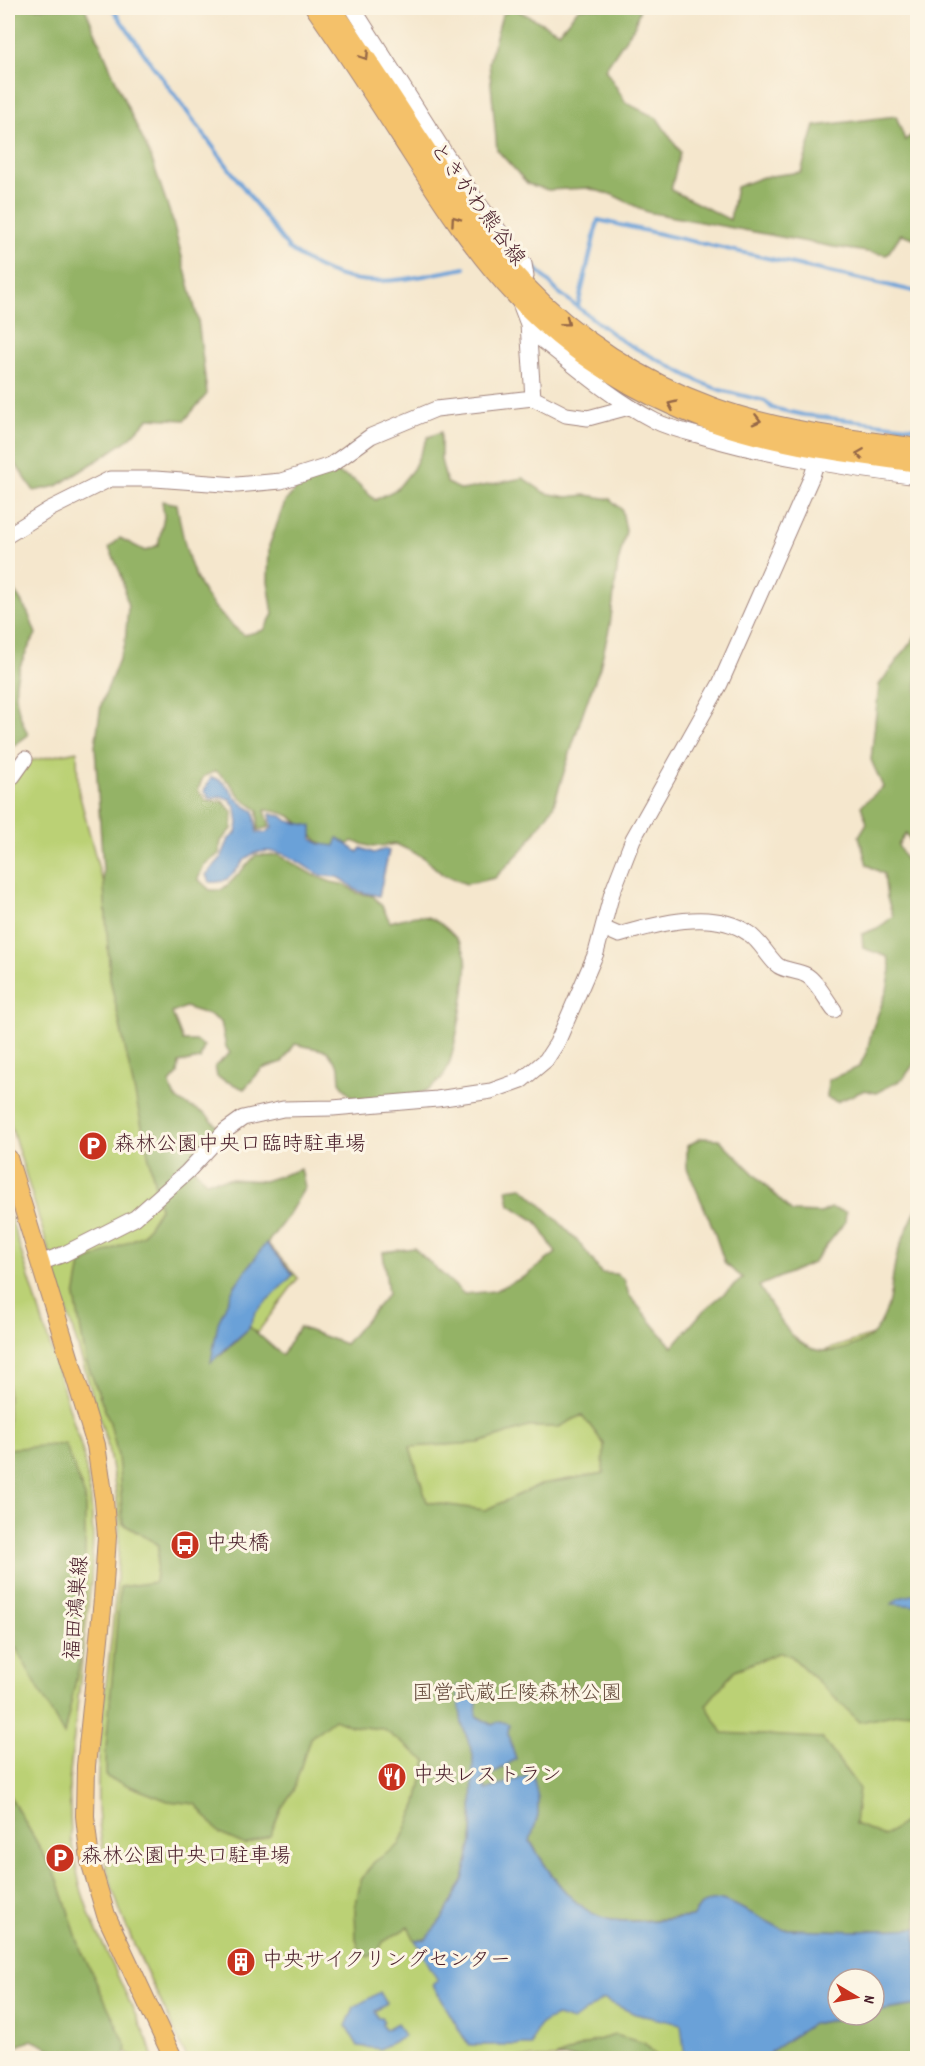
<svg xmlns="http://www.w3.org/2000/svg" width="925" height="2066" viewBox="0 0 925 2066" font-family="Dekko,'Klee One',sans-serif">
<rect width="100%" height="100%" fill="#fcf5e5"/>
<filter id="ink" filterUnits="userSpaceOnUse"><feTurbulence type="fractalNoise" baseFrequency=".0167" numOctaves="2"/><feDisplacementMap in="SourceGraphic" scale="12" xChannelSelector="R" yChannelSelector="G"/><feConvolveMatrix kernelMatrix="1 2 1 2 8 2 1 2 1" color-interpolation-filters="sRGB"/></filter>
<filter id="wash" filterUnits="userSpaceOnUse"><feTurbulence type="fractalNoise" baseFrequency=".008" numOctaves="4" result="noise"/><feDisplacementMap in="SourceGraphic" scale="24" xChannelSelector="R" yChannelSelector="G"/><feGaussianBlur stdDeviation="1.35" result="paint"/><feColorMatrix in="noise" values="0 0 0 0 0 0 0 0 0 0 0 0 0 0 0 0 0 1.4 0 .05"/><feComposite in="paint" operator="in"/></filter>
<g filter="url(#wash)">
<rect width="100%" height="100%" fill="#f5e7cd"/>
<path fill="#bbd175" stroke="#827850" stroke-width="1.5" fill-rule="evenodd" d="M77,751L78,789L100,874L109,894L174,1172L248,1221L298,1278L228,1372H685L745,1376L885,1331L917,1244V2058H186C156,1983 109,1913 100,1831C95,1792 99,1752 103,1713C109,1656 117,1599 119,1542C121,1508 113,1475 107,1443L8,1116V787L30,761ZM838,1979H874V2015H838Z
M8,1209L83,1453L91,1500L93,1537L91,1579L69,1782L71,1839L80,1886L90,1916L148,2042L153,2058H136L117,2046L8,2021Z"/>
<path fill="#94b366" stroke="#6f6948" stroke-width="1.5" fill-rule="evenodd" d="M8,8H85L121,93L151,157L173,222L198,320L207,394L185,420L149,418L130,438L98,460L57,486L34,491L8,453Z
M513,8L559,32L579,8H640L635,25L605,69L626,103L657,118L680,152L671,190L730,220L736,187L763,177L801,172L815,126L896,116L905,140L917,131V239L901,234L887,255L834,247L647,212L613,195L587,188L548,190L528,184L497,150L489,62L502,15Z
M441,432V460L447,483L462,490L523,478L545,493L567,497L586,495L610,499L622,510L626,531L618,563L610,625L600,667L583,712L553,807L524,848L495,878L466,884L442,874L423,857L396,844L372,847L352,841L340,852C334,850 327,848 322,844C299,828 299,812 265,810L270,827L258,830V810L242,799L229,782L216,771L203,777L198,790L206,801H222L233,812L232,829L221,841L219,854L204,865L198,879L210,890H221L231,882L256,855H279L313,875L331,882L346,885L357,893L373,896L382,906L390,922C399,920 411,915 421,916C439,917 462,940 466,957C469,974 454,1060 445,1073C442,1078 434,1086 429,1089C407,1102 377,1099 353,1099L340,1082L339,1067L327,1051L295,1044L282,1062L262,1069L244,1089L217,1077L215,1066L230,1053L226,1047L221,1022L210,1015L185,1007L172,1013L183,1041H196L204,1046L200,1059L179,1063L178,1074L170,1083C172,1105 190,1104 205,1114C210,1118 215,1124 219,1128L192,1166L206,1181L229,1179L264,1181L301,1169L305,1187L287,1217L234,1287L221,1355L250,1327L282,1355L299,1327L345,1344L388,1294L383,1252L414,1248L464,1294L494,1291L524,1277L556,1253L537,1222L510,1205L507,1189L522,1187C550,1213 581,1240 601,1273L616,1274L624,1279L629,1295L672,1347L704,1310L743,1278L725,1264L713,1228L687,1168V1146L701,1138L719,1139L792,1212L821,1213L831,1208L846,1212L845,1222L813,1263L759,1286C781,1320 798,1364 846,1348C857,1344 871,1340 877,1329C893,1304 890,1285 896,1259C900,1242 910,1224 917,1208V1710L860,1722L791,1656L781,1652L735,1670L706,1705L723,1733L822,1738L859,1788L855,1824L884,1836L917,1813V1928L859,1931L782,1929L735,1905L722,1900L701,1905L692,1917C669,1918 629,1924 607,1919C572,1910 547,1870 530,1840L538,1816L533,1774L486,1791L483,1780L516,1759L508,1734L475,1715L477,1700L468,1687L457,1686L462,1724L473,1753L472,1842L463,1880L444,1916L426,1939L415,1940L408,1927L383,1942L378,1952L368,1957L360,1953L356,1939L355,1908L361,1880L374,1862L399,1845L417,1803L426,1761L383,1729L352,1726L334,1719L310,1738L293,1791L281,1809L270,1836L245,1845L220,1834L196,1804L168,1801L106,1777V1748L120,1587L155,1582L159,1545L123,1524L118,1456L110,1423L86,1361L75,1297L81,1264L143,1235L160,1209L110,979L95,746L101,705L125,644L128,607L121,574L109,548L120,538L145,551L158,545L164,517L162,501L177,504C186,561 196,599 244,635L264,630L273,614L268,581L269,546L285,502L302,482L329,469L354,480L375,500L397,489L413,469L428,437ZM582,1415L604,1444L603,1473L542,1484L485,1510L427,1502L410,1447L479,1443L528,1427H559Z
M8,580L28,613L36,634C13,675 8,691 28,735L8,750Z
M917,634V845L914,847L906,833L898,845L909,866L917,871V903L912,919L918,934L917,1060L903,1079L876,1093L865,1090L837,1102L827,1098L828,1080L859,1067L867,1051L872,1030L887,990L891,970L888,957L863,948L862,934L880,927L893,916L887,898L884,874L867,865L859,836L867,823L861,806L883,787L871,760L879,685Z
M65,1444L85,1497V1594L80,1661L64,1735L16,1648L8,1651V1449Z
M8,1793L57,1877L81,1950L127,2047L124,2058H57L55,2051L32,2040L8,2050Z
M910,2005H917V2058H768L770,2052L812,2024L858,2015H874V2012Z
M615,2035L644,2043L659,2058H555L594,2041Z"/>
<path fill="#6aa1d8" stroke="#5a6082" stroke-width="1.5" d="M211,777C225,780 229,789 237,799C241,804 248,808 254,811L257,833H265L272,828L270,814L282,816L288,821L312,826V839L320,844L335,846L338,838L358,852L361,848L374,853L385,849L389,851L379,896C372,894 362,893 356,890C350,886 345,879 337,877C330,876 324,877 318,874C297,863 286,848 259,852C237,856 238,885 210,882L206,875L221,858L229,839L236,833L238,824L236,809L230,799L219,797L210,798L204,791Z
M266,1243L293,1275L256,1312L248,1329L211,1362L218,1323L234,1287Z
M917,1594V1606L892,1604L899,1598Z
M457,1686L468,1687L477,1700L476,1716L492,1725L500,1721L509,1724L508,1734L516,1759L483,1780L486,1790L533,1774L538,1799V1816L530,1841C547,1870 572,1910 607,1919C629,1924 669,1919 692,1917L701,1905L710,1901L722,1900L735,1905L782,1929L859,1931L917,1928V2005L874,2012V1979H838V2015H858L812,2024L770,2052L768,2058H690L684,2051L681,2024L635,2014L603,1999L573,2021L557,2016C539,2023 536,2026 532,2045H468L433,1985L438,1981L415,1940L426,1939L444,1916L463,1880L472,1842L473,1754L462,1724Z
M380,1992L387,2004L375,2011L378,2018L381,2017L384,2022L382,2024L385,2030L397,2023L404,2036L380,2049L358,2046L346,2026L354,2007Z"/>
<g fill="none" stroke-linecap="round" stroke-linejoin="round">
<path stroke="#6aa1d8" stroke-width="4" d="M112,8L153,66L289,249C350,296 396,281 465,268
M530,262L558,292L622,341L702,383L720,390L765,401L772,408L804,415L918,428
M578,306L598,220L918,292"/>
</g>
</g>
<g filter="url(#ink)">
<g fill="none" stroke-linecap="round" stroke-linejoin="round">
<g stroke="#a0837c" stroke-width="17">
<path id="minor" d="M353,8L445,153L474,197L524,264L526,276L518,298L528,324L537,336C575,366 612,399 655,421C673,430 693,433 712,439C779,458 848,468 918,477
M533,398L566,415L588,418L629,407
M8,535L50,509L110,479H155L237,485L281,481L331,465L371,436L436,409L533,398L528,324
M8,779L13,776L25,759
M603,928L619,935C656,924 713,908 748,933C760,941 766,954 776,964C783,971 797,970 806,975C815,979 827,1001 834,1010
M40,1263L64,1254L135,1218L187,1172L225,1131L243,1118L283,1109L333,1108L437,1099L491,1091L522,1080L546,1060L557,1043L596,953L612,893L633,839L720,684L812,476L824,437"/>
</g>
<g stroke="#a0837c" stroke-width="20">
<path id="major" d="M315,8C347,54 377,100 407,147C441,200 474,252 517,297C569,353 638,395 709,421C776,445 847,453 918,463
M332,8C371,63 407,121 445,178C469,215 493,252 524,284C575,338 642,381 713,407C778,431 849,438 918,448
M8,1158L96,1445L104,1500L107,1536L103,1599L86,1766L85,1816L90,1861L106,1915L173,2058"/>
</g>
<use href="#minor" stroke="#fff" stroke-width="15"/>
<use href="#major" stroke="#f4c16a" stroke-width="18"/>
</g>
<defs><path id="oneway-chevron" d="M-2-3.5L2.5 0L-2 3.5" fill="none" stroke-width="1.6" stroke-linecap="round" stroke-linejoin="round" transform="scale(1.5)"/></defs>
<g stroke="#966847">
<use href="#oneway-chevron" transform="translate(365 56) rotate(57)"/>
<use href="#oneway-chevron" transform="translate(455 220) rotate(-125)"/>
<use href="#oneway-chevron" transform="translate(566 322) rotate(39)"/>
<use href="#oneway-chevron" transform="translate(672 405) rotate(-155)"/>
<use href="#oneway-chevron" transform="translate(757 420) rotate(14)"/>
<use href="#oneway-chevron" transform="translate(860 454) rotate(-172)"/>
</g>
</g>
<defs>
<g id="parking-disc" transform="scale(1.5)"><circle r="9.5" fill="#c8321e" stroke="#fcf5e5"/><path d="M-3.5-5.5H1a3.5 3.5 0 0 1 0 7H-1V5.5H-3.5ZM-1-3.4V-.6H.8a1.4 1.4 0 0 0 0-2.8Z" fill="#fff"/></g>
<g id="bus-disc" transform="scale(1.5)"><circle r="9.5" fill="#c8321e" stroke="#fcf5e5"/><path d="M-5-6H5V4H4V6H2V4H-2V6H-4V4H-5ZM-3.5-4V0h7V-4ZM-3.5 1.2v1.5H-2V1.2ZM2 1.2v1.5H3.5V1.2Z" fill="#fff"/></g>
<g id="restaurant-disc" transform="scale(1.5)"><circle r="9.5" fill="#c8321e" stroke="#fcf5e5"/><path d="M-5-6h1v4h1v-4h1v4h1v-4h1v5L-1.5 .5V6h-2V.5L-5-1ZM5-6V6H3V1.5H1.5Q1.5-4 5-6Z" fill="#fff"/></g>
<g id="building-disc" transform="scale(1.5)"><circle r="9.5" fill="#c8321e" stroke="#fcf5e5"/><path d="M-4-6H4V6H1V3H-1V6H-4ZM-2.5-4.3h1.7v1.8h-1.7ZM.8-4.3h1.7v1.8H.8ZM-2.5-1h1.7V.8h-1.7ZM.8-1h1.7V.8H.8Z" fill="#fff"/></g>
</defs>
<g fill-rule="evenodd">
<use href="#parking-disc" x="93" y="1146"/>
<use href="#bus-disc" x="185" y="1545"/>
<use href="#restaurant-disc" x="392" y="1777"/>
<use href="#parking-disc" x="60" y="1858"/>
<use href="#building-disc" x="241" y="1962"/>
</g>
<g text-anchor="middle" dominant-baseline="central" stroke-width="6" stroke-linejoin="round" paint-order="stroke">
<g font-size="21" fill="#4a1f2b" stroke="#fcf5e5">
<text transform="translate(476 205) rotate(54)">ときがわ熊谷線</text>
<text transform="translate(78 1608) rotate(-85)">福田鴻巣線</text>
</g>
<g font-size="21" fill="#4a1f2b" stroke="#fcf5e5" text-anchor="start">
<text x="114" y="1146">森林公園中央口臨時駐車場</text>
<text x="206" y="1545">中央橋</text>
<text x="413" y="1777">中央レストラン</text>
<text x="81" y="1858">森林公園中央口駐車場</text>
<text x="262" y="1962">中央サイクリングセンター</text>
</g>
<g font-size="21" fill="#664c3e" stroke="#fcf5e5">
<text x="517" y="1695">国営武蔵丘陵森林公園</text>
</g>
</g>
<rect width="925" height="2066" fill="none" stroke="#fcf5e5" stroke-width="30"/>
<g transform="translate(856 1997) rotate(100)"><circle r="28" fill="#fcf5e5" stroke="#b59f9b" stroke-width="1.5"/>
<path d="M0-4.5L10 22L0 15L-10 22Z" fill="#c8321e"/>
<text y="-9" font-size="16" font-weight="bold" text-anchor="middle" fill="#4a1f2b">N</text>
</g>
</svg>
